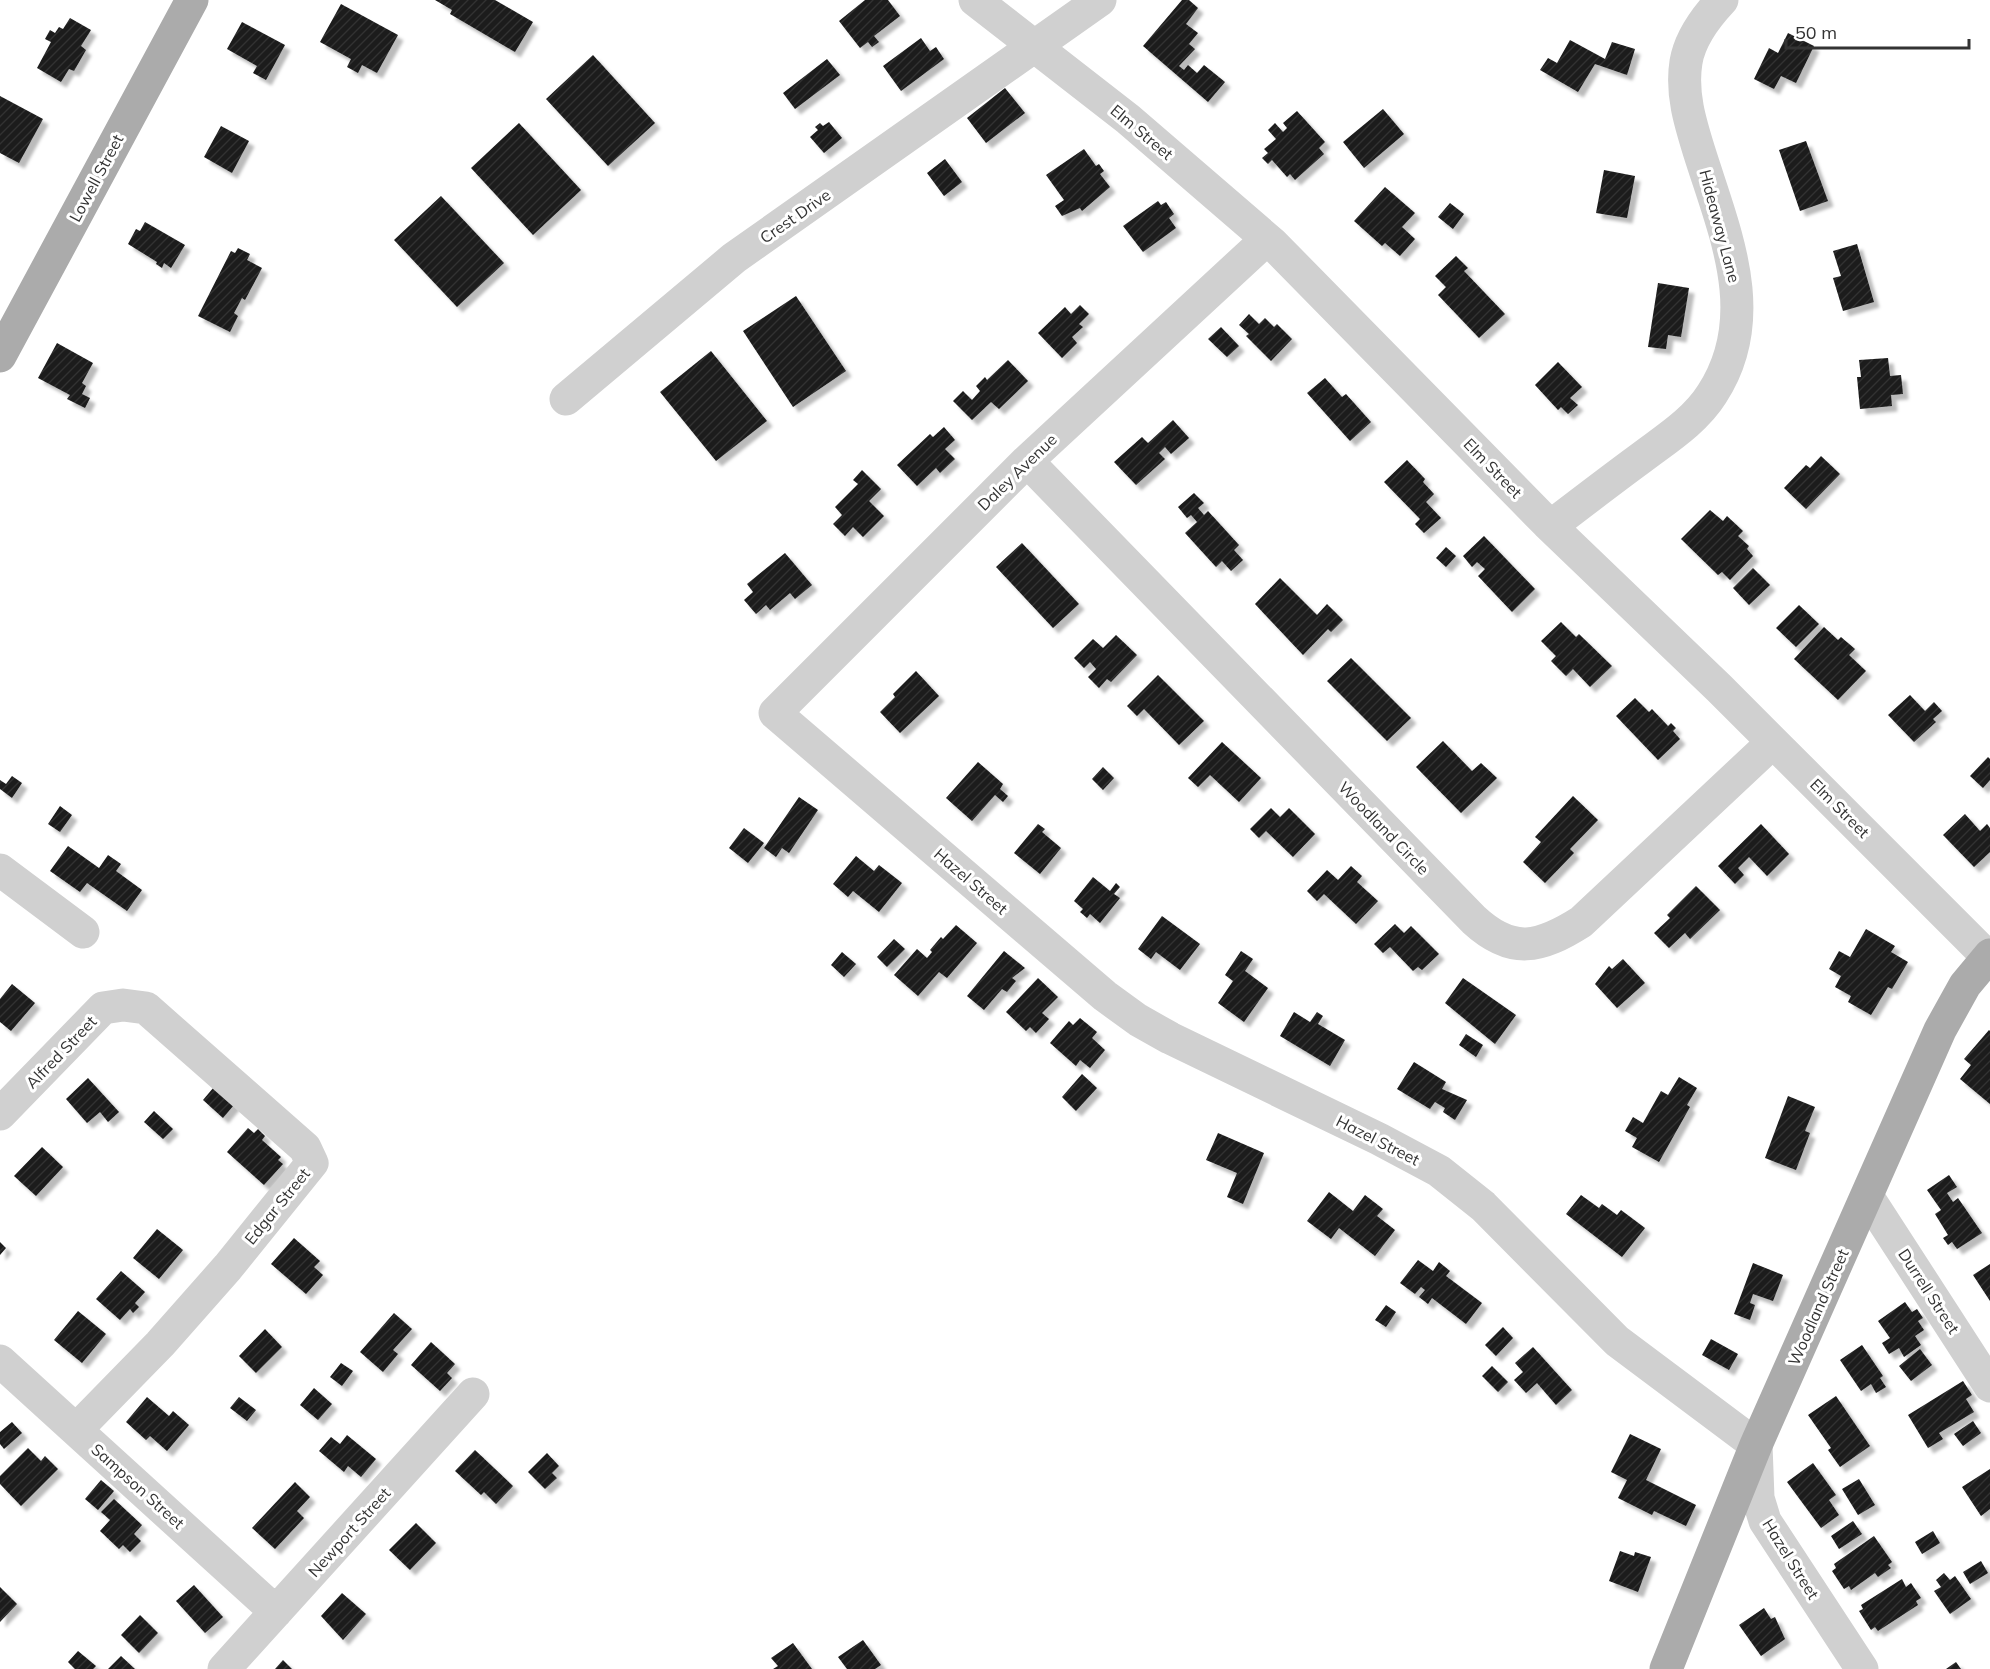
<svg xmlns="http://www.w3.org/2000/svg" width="1990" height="1669" viewBox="0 0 1990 1669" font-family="Mulish,sans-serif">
<defs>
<pattern id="building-hatch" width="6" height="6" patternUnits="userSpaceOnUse" patternTransform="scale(1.5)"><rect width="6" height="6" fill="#1a1a1a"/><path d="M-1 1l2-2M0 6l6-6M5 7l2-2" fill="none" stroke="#333"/></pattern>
<filter id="shadow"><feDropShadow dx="5.5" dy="5.5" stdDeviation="1.5" flood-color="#0004"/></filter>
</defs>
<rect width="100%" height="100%" fill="#fff"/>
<path fill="url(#building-hatch)" filter="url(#shadow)" d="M435,0H495L533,22L515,52L450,14L452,10Z
M865,0H888L900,16L874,36L879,42L872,47L868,42L860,48L839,21Z
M1182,0H1189L1198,8L1186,24L1198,33L1189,44L1195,49L1179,66L1184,70L1188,65L1197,73L1204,65L1225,82L1208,102L1143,46Z
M341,4L398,35L377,73L362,65L358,73L347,67L351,59L320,42Z
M70,18L91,30L81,46L86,50L74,71L69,69L61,82L37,68L51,42L45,39L50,30L55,33L59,27L63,29Z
M242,22L285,45L266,80L253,73L257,66L227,49Z
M1788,33L1814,46L1796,83L1781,76L1774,89L1754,79L1769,48L1778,53Z
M921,38L930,51L936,47L944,59L901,91L883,66Z
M1570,40L1605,59L1612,42L1635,49L1627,75L1595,64L1578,92L1540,70L1548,58L1557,63Z
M593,55L655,123L608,166L546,99Z
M827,59L840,75L795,109L783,93Z
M1005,88L1025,113L986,143L967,118Z
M0,96L43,119L19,163L0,153Z
M1383,109L1404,134L1364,168L1343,142Z
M1297,111L1325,142L1319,148L1324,154L1295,180L1290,174L1287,177L1272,160L1268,164L1262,158L1268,153L1264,149L1276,139L1268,130L1275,123L1283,132L1287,128L1283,123Z
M829,122L842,138L824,153L810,137L818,130L815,127L820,123L823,126Z
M519,123L581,190L533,235L471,168Z
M221,126L249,141L232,173L204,157Z
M1806,141L1828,201L1800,211L1779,150Z
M1084,149L1096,166L1099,164L1104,171L1100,174L1110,187L1082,211L1080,208L1062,216L1055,206L1064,200L1046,175Z
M945,159L962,182L944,196L927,173Z
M1604,170L1635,176L1627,218L1596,213Z
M1385,187L1415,213L1402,227L1415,239L1400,256L1385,243L1382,246L1354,221Z
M441,196L504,263L457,307L394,240Z
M1158,201L1161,205L1166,202L1174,214L1169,218L1176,228L1143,252L1123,226Z
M1450,203L1464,214L1453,229L1438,217Z
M145,222L185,245L171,268L164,263L162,268L156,264L157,262L128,244L136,229L140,231Z
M1857,244L1874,302L1843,311L1833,278L1841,276L1833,251Z
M238,248L250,254L247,260L262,268L245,300L242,298L234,313L238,316L230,332L198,316L231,251L235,253Z
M1456,256L1468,268L1464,271L1505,314L1479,338L1438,295L1446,287L1435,276Z
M1658,283L1689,288L1681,337L1668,335L1666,349L1648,347Z
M796,296L846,371L793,407L743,331Z
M1080,305L1089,314L1079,324L1083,327L1072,337L1077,343L1062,358L1038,333L1065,307L1071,314Z
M1249,314L1259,324L1265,318L1274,327L1277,324L1292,339L1271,361L1246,336L1249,334L1239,325Z
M1221,327L1239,346L1227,357L1208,339Z
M57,343L93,363L82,383L86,386L82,394L90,398L85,408L67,399L70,395L38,378Z
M711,351L767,421L716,461L660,392Z
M1888,358L1890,376L1901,375L1903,394L1891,395L1892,406L1860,409L1857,377H1861L1859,360Z
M1008,360L1028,381L999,409L991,402L972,420L953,401L963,391L972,400L980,391L976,386L985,377L987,380Z
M1558,362L1582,387L1570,398L1578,405L1568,414L1561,407L1558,410L1535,385Z
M1325,378L1342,397L1346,394L1371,422L1350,441L1307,393Z
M1173,420L1189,438L1171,454L1165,447L1159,453L1165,459L1136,485L1114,462L1142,437L1148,443Z
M944,427L955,440L945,449L955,459L940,473L936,468L917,486L897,465L930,434L933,437Z
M1821,456L1840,474L1806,509L1784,488L1806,465L1810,468Z
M1407,460L1425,479L1423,482L1434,494L1426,502L1441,518L1424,533L1415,524L1420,519L1384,482Z
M862,470L881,489L869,501L884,516L863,537L853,527L845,536L833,524L842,515L835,507L858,484L853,480Z
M1194,493L1204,503L1198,508L1204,515L1208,511L1239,545L1234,550L1243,560L1231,571L1222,561L1216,567L1185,533L1197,522L1191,515L1187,518L1178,507Z
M1710,510L1723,521L1727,516L1743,531L1738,536L1749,546L1747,549L1753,556L1730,580L1722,572L1718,575L1681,539Z
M1484,536L1535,589L1512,612L1478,576L1485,569L1477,562L1472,567L1463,556Z
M1022,543L1079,604L1053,628L996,567Z
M1446,547L1456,556L1446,567L1436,558Z
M785,553L812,585L795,599L790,593L770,610L766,605L756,614L744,600L753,592L747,584Z
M1753,568L1770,585L1749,605L1733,588Z
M1280,578L1317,615L1327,604L1343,620L1331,632L1328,629L1303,655L1255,604Z
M1799,605L1819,624L1796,647L1776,628Z
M1561,622L1576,637L1579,634L1612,666L1590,687L1573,669L1566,676L1551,661L1556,656L1541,641Z
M1824,627L1838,640L1841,637L1855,649L1849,655L1866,671L1838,700L1794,659Z
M1116,635L1137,655L1111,682L1107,679L1099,688L1088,677L1096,669L1090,662L1084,668L1074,658L1093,639L1103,648Z
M1351,658L1411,718L1387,741L1327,681Z
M916,671L939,696L900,733L880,712L895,697L893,694Z
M1158,675L1204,721L1179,745L1144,709L1137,716L1127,706Z
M1910,695L1925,711L1934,702L1942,711L1933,719L1936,722L1914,742L1888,715Z
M1635,698L1649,712L1652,709L1668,726L1671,723L1676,728L1673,731L1680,739L1658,760L1616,716Z
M1443,741L1472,771L1481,763L1497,778L1461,813L1416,767Z
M1222,742L1261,778L1239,802L1210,775L1198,787L1188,778Z
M1988,757L1990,759V780L1983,788L1970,776Z
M978,762L1003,784L1000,789L1008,796L1003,802L995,795L972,821L946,798Z
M1103,767L1114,778L1103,790L1092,779Z
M12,776L22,783L12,798L0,789V780L6,784Z
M1573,796L1598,820L1570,849L1574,853L1545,883L1523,862L1541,842L1535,837Z
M799,797L818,810L789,853L782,848L776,857L764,848Z
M60,806L72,815L60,832L48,824Z
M1271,808L1280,817L1289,808L1315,834L1293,857L1266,831L1259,838L1250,829Z
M1965,814L1980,831L1987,824L1990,828V852L1974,867L1943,835Z
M1038,824L1045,829L1042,832L1061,848L1040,874L1014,853Z
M1761,824L1789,854L1767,876L1749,857L1738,868L1744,875L1735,884L1718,866Z
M744,828L764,843L748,863L729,848Z
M68,846L99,868L108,855L121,864L116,871L142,890L127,911L87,883L80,892L50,871Z
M856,856L874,871L879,865L902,883L879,912L853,891L848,897L833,884Z
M1351,866L1362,876L1357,882L1378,901L1356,924L1324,894L1317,901L1307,891L1327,870L1338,880Z
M1093,877L1110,891L1116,883L1120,887L1114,894L1120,898L1100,923L1090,914L1087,918L1080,912L1083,909L1074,901Z
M1696,886L1720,910L1690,939L1685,933L1669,948L1654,933L1670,918L1667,915Z
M1162,916L1200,944L1180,970L1156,952L1151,959L1138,949Z
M1395,924L1404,933L1411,926L1439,954L1422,970L1418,967L1413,971L1390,947L1383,953L1374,944Z
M956,925L977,943L947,978L939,972L918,996L894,975L917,949L927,958L932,952L930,950L941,937L943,939Z
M1866,929L1895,946L1891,952L1908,962L1892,989L1888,987L1871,1015L1848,1002L1851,996L1835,987L1841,976L1829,969L1839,951L1850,957Z
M894,939L905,949L887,967L877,957Z
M1004,951L1025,968L1012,978L1016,981L1007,992L1002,989L984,1010L967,996Z
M1241,951L1253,959L1245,971L1268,988L1244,1022L1218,1003L1233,981L1225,975Z
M842,952L856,964L844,977L831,965Z
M1623,959L1645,983L1617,1008L1595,984L1609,966L1612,969Z
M1038,978L1058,997L1042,1013L1049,1019L1036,1033L1030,1027L1026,1031L1006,1012Z
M1463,978L1516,1015L1495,1044L1445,1003Z
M12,984L35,1003L11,1031L0,1022V999Z
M1294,1012L1310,1022L1317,1012L1323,1016L1318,1024L1345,1040L1330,1066L1280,1036Z
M1080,1018L1097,1032L1092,1038L1105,1050L1090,1068L1080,1060L1076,1066L1050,1043L1069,1021L1073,1025Z
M1989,1030L1990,1031V1104L1960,1079L1971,1065L1964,1059Z
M1466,1034L1483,1045L1476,1057L1459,1045Z
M1414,1062L1446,1082L1442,1089L1467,1100L1455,1120L1443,1112L1445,1108L1435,1102L1430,1109L1397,1089Z
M1082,1074L1097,1088L1076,1111L1062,1097Z
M1679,1077L1697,1088L1687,1105L1690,1107L1659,1162L1632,1147L1637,1138L1625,1131L1633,1117L1643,1123L1661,1091L1668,1095Z
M88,1078L119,1112L108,1122L100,1112L87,1123L66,1099Z
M219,1081L239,1099L223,1118L203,1100Z
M1788,1096L1815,1107L1805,1131L1810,1133L1796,1170L1765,1158Z
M154,1111L173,1129L163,1139L144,1122Z
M248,1128L254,1133L258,1129L265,1136L262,1140L281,1157L278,1160L283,1164L264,1185L227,1152Z
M1218,1133L1264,1153L1243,1204L1227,1197L1237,1173L1206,1160Z
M42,1147L63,1167L36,1196L14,1176Z
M1949,1175L1957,1187L1947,1193L1953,1202L1958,1198L1982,1233L1957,1249L1952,1242L1948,1245L1943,1238L1948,1235L1935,1214L1941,1210L1927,1190Z
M1329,1192L1353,1211L1365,1195L1383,1209L1377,1216L1395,1230L1375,1256L1339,1228L1331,1239L1307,1221Z
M1581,1195L1599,1208L1602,1204L1617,1215L1621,1210L1645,1228L1622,1257L1566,1214Z
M157,1229L183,1250L159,1279L133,1258Z
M294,1238L320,1261L314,1267L323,1275L306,1294L271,1264Z
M0,1242L6,1248L0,1255Z
M1418,1260L1433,1271L1439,1262L1450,1271L1446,1276L1482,1303L1466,1324L1432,1298L1428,1304L1419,1297L1425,1290L1421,1287L1415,1294L1400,1283Z
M1753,1263L1783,1275L1773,1301L1753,1294L1750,1303L1755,1305L1750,1320L1734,1314Z
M1990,1264V1301L1973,1275Z
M121,1271L145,1292L135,1303L139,1307L133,1313L130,1309L120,1320L96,1299Z
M1905,1302L1912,1312L1917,1309L1923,1318L1918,1321L1924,1330L1915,1336L1921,1345L1904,1357L1899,1348L1889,1354L1882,1343L1890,1338L1878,1321Z
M1386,1305L1396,1312L1386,1327L1375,1320Z
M78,1311L106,1334L82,1363L54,1340Z
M394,1313L412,1329L393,1350L398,1354L383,1372L360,1352Z
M1503,1327L1513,1338L1496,1356L1485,1345Z
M265,1329L282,1347L256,1373L239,1356Z
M1711,1339L1738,1354L1729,1370L1702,1355Z
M431,1342L455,1364L447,1373L452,1378L440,1391L411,1365Z
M1862,1345L1883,1376L1880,1378L1886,1387L1876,1393L1871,1384L1861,1391L1840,1360Z
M1533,1347L1572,1390L1556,1405L1537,1383L1526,1393L1514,1380L1523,1372L1515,1363Z
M1920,1349L1932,1365L1911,1381L1899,1366Z
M341,1363L353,1371L342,1386L330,1377Z
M1492,1366L1508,1382L1498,1392L1482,1376Z
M1963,1381L1972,1395L1966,1399L1974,1412L1939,1433L1943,1439L1928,1448L1908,1415Z
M314,1388L332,1404L318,1420L300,1405Z
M1836,1396L1870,1446L1840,1467L1828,1450L1831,1448L1808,1415Z
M147,1397L169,1416L173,1411L189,1425L167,1451L150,1436L146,1440L126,1422Z
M239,1397L256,1410L247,1421L230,1408Z
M1973,1421L1981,1433L1963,1446L1954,1434Z
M12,1422L22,1433L4,1449L0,1444V1432Z
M1630,1434L1661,1449L1646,1480L1696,1505L1686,1526L1654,1511L1652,1515L1618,1498L1627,1480L1611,1472Z
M347,1435L376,1459L361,1477L348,1466L344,1472L319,1451L331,1437L340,1444Z
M28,1448L41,1461L45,1456L58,1469L21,1506L0,1484V1476Z
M475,1450L513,1486L496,1504L484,1492L481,1495L455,1471Z
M547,1453L559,1466L552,1473L557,1478L545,1489L528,1472Z
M1813,1463L1836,1495L1829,1500L1839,1515L1821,1528L1787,1482Z
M1990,1469V1509L1981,1516L1962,1487Z
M1859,1479L1875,1505L1858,1515L1842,1489Z
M101,1480L114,1491L98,1510L85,1499Z
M295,1482L310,1497L297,1511L304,1518L275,1549L252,1528Z
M114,1499L142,1525L134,1534L141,1541L130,1552L123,1545L119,1549L100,1531L110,1520L101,1512Z
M1853,1521L1862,1534L1839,1549L1831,1536Z
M416,1523L436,1543L410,1570L389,1550Z
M1933,1531L1940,1543L1922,1554L1915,1542Z
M1874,1536L1892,1562L1888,1565L1891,1568L1878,1577L1875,1573L1851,1590L1849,1586L1844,1589L1832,1571L1836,1568L1834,1564Z
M1620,1551L1634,1556L1635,1552L1651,1557L1638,1592L1609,1581Z
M1981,1561L1988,1573L1970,1584L1963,1572Z
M1944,1573L1950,1580L1955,1576L1971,1599L1950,1614L1934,1591L1941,1587L1936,1580Z
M1902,1579L1906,1587L1911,1583L1921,1598L1916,1601L1918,1605L1878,1631L1875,1627L1871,1630L1859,1611L1863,1609L1861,1605Z
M194,1585L223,1617L205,1633L176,1601Z
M0,1587L17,1604L0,1622Z
M342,1593L366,1614L343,1640L321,1616Z
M1764,1608L1771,1619L1775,1617L1785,1639L1761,1656L1739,1625Z
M140,1615L158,1633L139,1653L121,1635Z
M863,1640L881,1665L875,1669H847L838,1657Z
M793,1643L812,1669H773L778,1666L771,1658Z
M78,1651L96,1666L93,1669H75L68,1662Z
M121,1656L135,1669H108Z
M283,1660L292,1669H275Z
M1956,1662L1961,1669H1946Z"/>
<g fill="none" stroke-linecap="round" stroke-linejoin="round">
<path stroke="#d0d0d0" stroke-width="33" d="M975,0L1128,119L1273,244L1547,523L1719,688L1990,959
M1267,239L1027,461L775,713L1105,996L1138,1020L1170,1038L1379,1139L1439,1171L1483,1206L1617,1341L1756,1445L1758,1498L1765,1521L1862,1669
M566,399L734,258L1100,0
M1027,461L1474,920C1512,955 1540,948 1581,922L1773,742
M1551,526C1581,503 1611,480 1641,458C1666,439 1695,421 1712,394C1763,316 1724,231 1699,151C1690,122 1681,93 1686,62C1690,38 1706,17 1722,0
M0,870L83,932
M0,1114L103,1008L123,1005L146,1008L305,1148L312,1163L228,1267L160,1344L76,1430
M1867,1196L1990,1386
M0,1361L276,1612
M224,1669L473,1394"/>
<path stroke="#ababab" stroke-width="33" d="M0,356L192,0
M1666,1669L1756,1445L1940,1030L1965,985L1990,955"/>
</g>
<g text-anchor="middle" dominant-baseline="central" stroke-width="6" stroke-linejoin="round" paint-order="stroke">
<g font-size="16" fill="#333" stroke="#fff">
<text transform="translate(1142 132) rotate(40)">Elm Street</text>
<text transform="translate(96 178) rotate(-62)">Lowell Street</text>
<text transform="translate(795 216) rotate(-35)">Crest Drive</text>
<text transform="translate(1720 226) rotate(75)">Hideaway Lane</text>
<text transform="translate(1493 468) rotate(46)">Elm Street</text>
<text transform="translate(1017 472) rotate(-44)">Daley Avenue</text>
<text transform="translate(1840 808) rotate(45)">Elm Street</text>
<text transform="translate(1384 828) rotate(46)">Woodland Circle</text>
<text transform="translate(971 881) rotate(41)">Hazel Street</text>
<text transform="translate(61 1052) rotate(-46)">Alfred Street</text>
<text transform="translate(1378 1140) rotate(27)">Hazel Street</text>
<text transform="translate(277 1206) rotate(-51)">Edgar Street</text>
<text transform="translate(1929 1291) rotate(57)">Durrell Street</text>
<text transform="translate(1818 1307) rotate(-66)">Woodland Street</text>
<text transform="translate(138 1486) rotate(42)">Sampson Street</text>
<text transform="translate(349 1532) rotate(-48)">Newport Street</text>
<text transform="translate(1791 1559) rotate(58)">Hazel Street</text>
</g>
</g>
<path d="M1786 39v9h183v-9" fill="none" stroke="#333333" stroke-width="3"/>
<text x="1795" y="39" font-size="18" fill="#333333" stroke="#ffffff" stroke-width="4.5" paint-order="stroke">50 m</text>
</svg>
